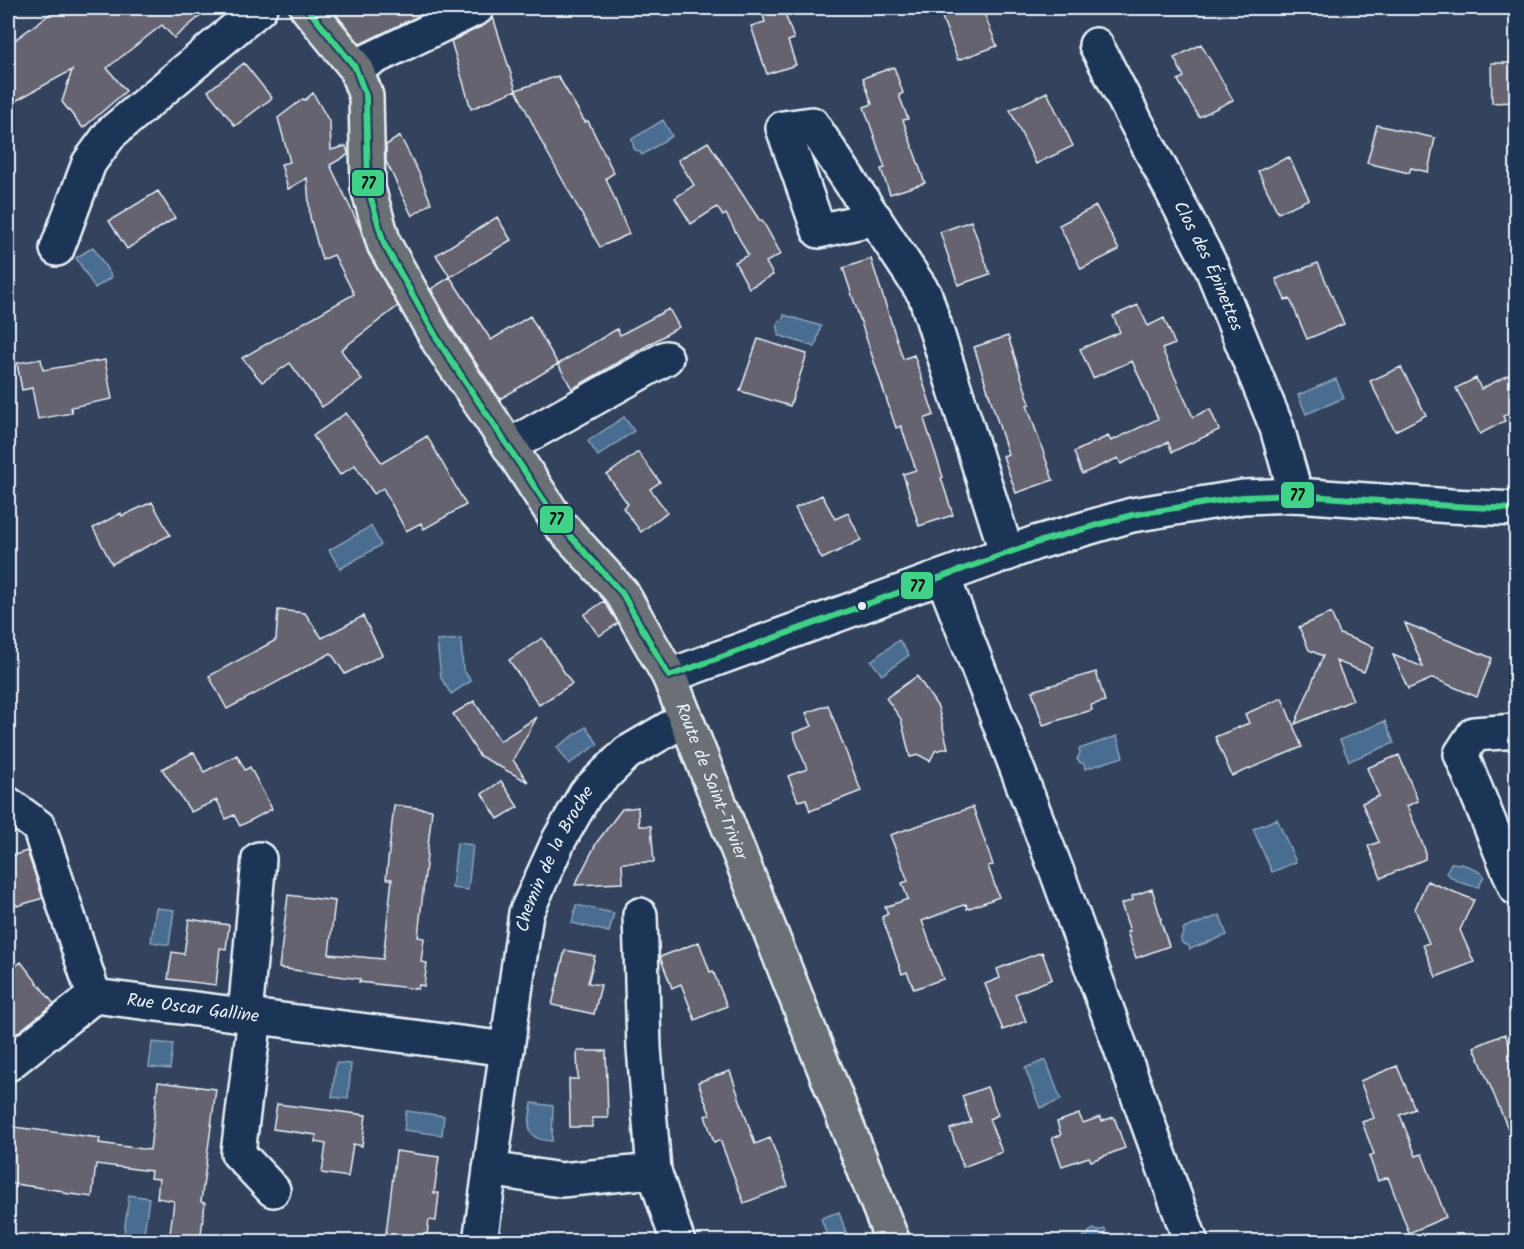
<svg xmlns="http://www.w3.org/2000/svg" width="1524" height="1249" viewBox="0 0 1524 1249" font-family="Kalam,sans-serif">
<rect width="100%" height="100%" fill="#33435e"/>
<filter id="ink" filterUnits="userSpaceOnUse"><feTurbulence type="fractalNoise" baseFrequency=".0167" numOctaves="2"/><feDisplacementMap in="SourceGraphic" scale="12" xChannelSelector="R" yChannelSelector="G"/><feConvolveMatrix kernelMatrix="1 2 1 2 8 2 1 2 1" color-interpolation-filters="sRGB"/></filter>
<g filter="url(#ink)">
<path fill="#4a6d91" stroke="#89a2ba" stroke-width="1.5" d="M663,120L672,136L642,155L640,152L634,149L632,139Z
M93,247L112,277L95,288L76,258Z
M784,315L821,326L815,347L778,335L779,332L777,324L779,321L783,319Z
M1336,379L1344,398L1306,414L1298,395Z
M624,417L634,431L598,456L588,441Z
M371,526L381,545L340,569L329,550Z
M461,639L463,669L471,681L451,694L441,678L437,641Z
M899,640L909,655L882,675L871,661Z
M1385,721L1394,743L1349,761L1340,740Z
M586,727L598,744L569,764L557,747Z
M1117,736L1123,757L1085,769L1084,764L1079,762L1077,759L1080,753L1079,749Z
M1277,819L1296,862L1272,872L1253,829Z
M457,843L473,845L468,890L452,888Z
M1451,863C1464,863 1474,867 1484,876L1479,887C1466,886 1456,882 1446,873Z
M576,905L614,913L609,932L572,923Z
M156,908L174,910L169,945L151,942Z
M1220,915L1227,935L1190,949L1188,945C1183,945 1180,942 1181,937L1184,933L1183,929Z
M152,1042L173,1044L170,1069L149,1067Z
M1046,1060L1061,1100L1040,1108L1025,1068Z
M336,1063L351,1064L348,1099L332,1097Z
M532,1103L553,1106L552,1141C522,1139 529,1125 532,1103Z
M406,1111L444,1116L442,1135L404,1130Z
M129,1195L149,1198L143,1241H123Z
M839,1212L849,1241H829L821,1218Z
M1093,1229L1098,1231L1105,1229L1110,1241H1085L1083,1237L1088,1235L1089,1232Z"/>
<path fill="#666470" stroke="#e8f1f8" stroke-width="1.5" d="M58,8H210L174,38L162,25L107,68L126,91L83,128L62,102L72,70L8,105V45Z
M331,8H435L360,44Z
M777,8H783L794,39L788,41L796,65L767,74L751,26L765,22L762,12Z
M966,8H982L997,46L958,60L942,17Z
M493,17L516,90L558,76L585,122L588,121L614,173L606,178L629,234L600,247L542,143L516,90L471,109L451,41L485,25Z
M1201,44L1233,100L1199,117L1178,80L1184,77L1174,58Z
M244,63L272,98L235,126L208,91Z
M1491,63H1516V102L1492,103Z
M894,67L903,93L899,95L908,119L903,120L925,183L890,194L881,169L885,168L864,107L872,104L863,78Z
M1047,92L1073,146L1036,164L1010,110Z
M313,93L330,123L331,150L346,146L348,153L349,154L330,165L360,228L368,253L398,306L341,350L362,380L322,407L290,363L262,382L242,358L354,294L334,255L322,260L310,217L307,178L288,189L281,164L290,162L278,118L303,99L305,100Z
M1377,125L1435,138L1428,172L1411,168L1409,173L1367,163Z
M400,136L419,173L431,203L412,216L386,161V145Z
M708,142L760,221L762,220L781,254L766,262L773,275L749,288L735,262L748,255L726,214L723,216L717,207L691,224L675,198L694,185L678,160Z
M1289,157L1309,199L1278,213L1258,171Z
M158,191L175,218L127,249L109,221Z
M1096,206L1119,250L1081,269L1059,225Z
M497,217L511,240L450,277L436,255Z
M971,221L990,274L958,285L940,232Z
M871,259L903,359L914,355L934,415L924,419L943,477L941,478L953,515L919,526L903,474L916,470L901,426L896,428L843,268Z
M1318,263L1344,324L1307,339L1290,299L1285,300L1276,279Z
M450,277L491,340L530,316L558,364L500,399L455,332L431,289Z
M1138,305L1148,326L1164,318L1175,344L1162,349L1193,417L1210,409L1219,430L1172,452L1168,442L1121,464L1118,458L1082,474L1074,452L1108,436L1111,441L1158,419L1132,361L1093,378L1080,349L1120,332L1113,316Z
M669,309L679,327L572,389L558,364L617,329L620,335Z
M1008,336L1030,404L1027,405L1053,480L1016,493L1003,456L1008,454L974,347Z
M758,339L807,354L790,406L740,391Z
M41,359L43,370L105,360L112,399L71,407L72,413L38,419L32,388L22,390L17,363Z
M1401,367L1426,415L1395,431L1370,381Z
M1516,371V409L1503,416L1505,421L1480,434L1456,388L1476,378L1481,389Z
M346,413L382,463L427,436L466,505L424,529L421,523L406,531L383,488L374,494L355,465L340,475L313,436Z
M638,452L660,482L650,489L667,512L641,532L623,508L628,504L607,475Z
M822,495L835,519L848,513L861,540L822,559L795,508Z
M152,502L170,535L112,564L93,528L121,513L122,516Z
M604,601L618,623L599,636L584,615Z
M278,610L305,613L322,638L363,616L382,655L345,674L331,653L227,709L209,676L276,640Z
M1331,613L1340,634L1374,647L1364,672L1336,661L1353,700L1295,724L1323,656L1309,650L1299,627Z
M1405,623L1492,658L1477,697L1433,678L1408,689L1393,655L1423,667Z
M542,638L572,684L539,705L509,660Z
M1096,672L1105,701L1091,705L1092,710L1043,725L1032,691Z
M917,676L938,707L948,748L935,751L930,761L919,755L910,757L901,719L886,698Z
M1282,698L1302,747L1232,776L1215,737L1249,723L1245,714Z
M474,701L500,741L537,717L513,760L528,782L478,755H479L453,714Z
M828,705L861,791L810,811L806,799L798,801L788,776L807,769L793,733L812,726L806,713Z
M194,752L204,772L237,755L245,770L250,767L272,809L240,826L234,815L226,819L217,800L191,812L162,769Z
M1399,755L1418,801L1407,806L1425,850V859L1381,878L1368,846L1379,842L1362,803L1379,796L1367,768Z
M501,781L518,807L498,819L482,794Z
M394,805L432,810L418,937L424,938L421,962L427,963L424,986L419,985L418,989L359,982L360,979L279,968L288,895L335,901L329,954L383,959L392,879H386Z
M638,807L639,826H651L654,862L622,863L623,883L575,885L597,842L622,809Z
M973,807L993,865L988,866L999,897L967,909L966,904L922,921L943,979L914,989L907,972L902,974L882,917L888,914L885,907L908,899L902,883L908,881L890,835Z
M27,851L43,898L17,906L16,904L8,906V857Z
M1427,881L1474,900L1460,930L1474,962L1436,977L1423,945L1429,943L1415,909Z
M1152,889L1161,919H1160L1169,946L1136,958L1127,932L1130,931L1121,904L1133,900L1132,896Z
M189,919L229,925L226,949L220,948L216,985L168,979L172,952L184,954Z
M699,942L710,972L713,971L727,1006L695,1020L681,984L672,988L660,957Z
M565,950L595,956L588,983L601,985L594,1014L552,1005Z
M1042,952L1052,979L1015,994L1026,1021L1003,1030L985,984L1000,978L997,969Z
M21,962L54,1004L8,1040V972Z
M1505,1034L1516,1062V1148L1474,1047Z
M577,1051H606L608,1118H592V1127H570L569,1079H578Z
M1397,1066L1415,1109L1400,1115L1416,1156L1422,1154L1446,1217L1409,1233L1388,1177L1378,1181L1369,1156L1374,1154L1362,1122L1374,1118L1360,1081Z
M730,1071L755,1144L770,1138L788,1186L744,1203L720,1140L714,1142L705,1116L710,1114L698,1082Z
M158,1082L216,1089L201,1202L205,1203L200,1242H169L174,1201L157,1198L159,1179L150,1178L151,1171L96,1164L92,1197L63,1193V1191L8,1183V1149L12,1150L14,1127L100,1138L99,1143L150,1150Z
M987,1087L998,1115L989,1119L1002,1152L963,1167L950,1129L971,1122L962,1096Z
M277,1104L366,1115L362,1146L353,1144L348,1177L322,1173L326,1144L315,1142L316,1135L273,1129Z
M1079,1114L1083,1123L1100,1117L1102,1121L1114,1117L1125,1148L1091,1161L1089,1157L1062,1166L1052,1138L1061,1135L1057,1122Z
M396,1151L439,1157L434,1193H439L436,1221L429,1220L426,1242H385Z"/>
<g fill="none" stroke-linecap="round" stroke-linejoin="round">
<g stroke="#e8f1f8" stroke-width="38">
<g id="minor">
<path id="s1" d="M1096,45L1211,266L1277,428L1296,495"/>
<path d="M355,67L477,8"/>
<path d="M875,218L819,231L783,128L812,124L925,295L1007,554"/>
<path d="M57,249L89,163L111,133L260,8"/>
<path d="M509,446L666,358"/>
<path d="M943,577L1057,872L1191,1242"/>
<path d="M669,676L1035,543L1132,515L1243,497L1296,495L1451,506L1516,509"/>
<path d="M1516,731L1474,734L1461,754L1516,888"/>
<path id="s2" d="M8,804L39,827L94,996L507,1049"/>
<path d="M640,915L644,1048L654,1171"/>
<path d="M245,1016L259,859"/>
<path d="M255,1017L238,1153L273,1190"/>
<path d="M8,1064L94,996"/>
<path d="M490,1169L561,1180L654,1171L678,1242"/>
<path id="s3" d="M480,1242L526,913L559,840L586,793L627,753L685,719"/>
</g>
</g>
<g stroke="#e8f1f8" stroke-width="38">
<g id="major">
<path id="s4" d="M307,8L355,67L366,96L368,188L384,244L439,342L509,446L560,525L622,593L669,676L893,1242"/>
</g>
</g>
<use href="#minor" stroke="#1d3557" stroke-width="33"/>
<use href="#major" stroke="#6b6f75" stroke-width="33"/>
<g stroke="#1d3557" stroke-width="10">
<path id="bus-1" d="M307,8L355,67L366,96L368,188L384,244L439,342L560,525L622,593L669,676
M669,676L1035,543L1132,515L1243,497L1296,495L1451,506L1516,509"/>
</g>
<use href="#bus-1" stroke="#40d288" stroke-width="6"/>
</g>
</g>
<circle fill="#e8f1f8" stroke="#1d3557" stroke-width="2" cx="862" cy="606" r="5"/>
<g text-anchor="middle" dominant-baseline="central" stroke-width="6" stroke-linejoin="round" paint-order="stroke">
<g font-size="18" fill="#e8f1f8" stroke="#1d3557">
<text stroke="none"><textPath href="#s1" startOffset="248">Clos des Épinettes</textPath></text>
<text stroke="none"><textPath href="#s4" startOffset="890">Route de Saint-Trivier</textPath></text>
<text stroke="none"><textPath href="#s3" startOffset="393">Chemin de la Broche</textPath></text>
<text stroke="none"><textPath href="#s2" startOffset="316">Rue Oscar Galline</textPath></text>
</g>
</g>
<g stroke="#1d3557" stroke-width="2">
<rect x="351" y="169" width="34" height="28" rx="6" fill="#40d288"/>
<rect x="1280" y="481" width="35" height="28" rx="6" fill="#40d288"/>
<rect x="539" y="505" width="35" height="29" rx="6" fill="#40d288"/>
<rect x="900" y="571" width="34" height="29" rx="6" fill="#40d288"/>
</g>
<g font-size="16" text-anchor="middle" font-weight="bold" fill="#111">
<text x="368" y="189">77</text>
<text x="1297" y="501">77</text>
<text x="556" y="525">77</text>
<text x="917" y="592">77</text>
</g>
<rect width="1524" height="1249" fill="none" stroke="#1d3557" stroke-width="30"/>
<rect x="15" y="15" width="1494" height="1219" fill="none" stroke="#e8f1f8" stroke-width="2" filter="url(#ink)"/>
</svg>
